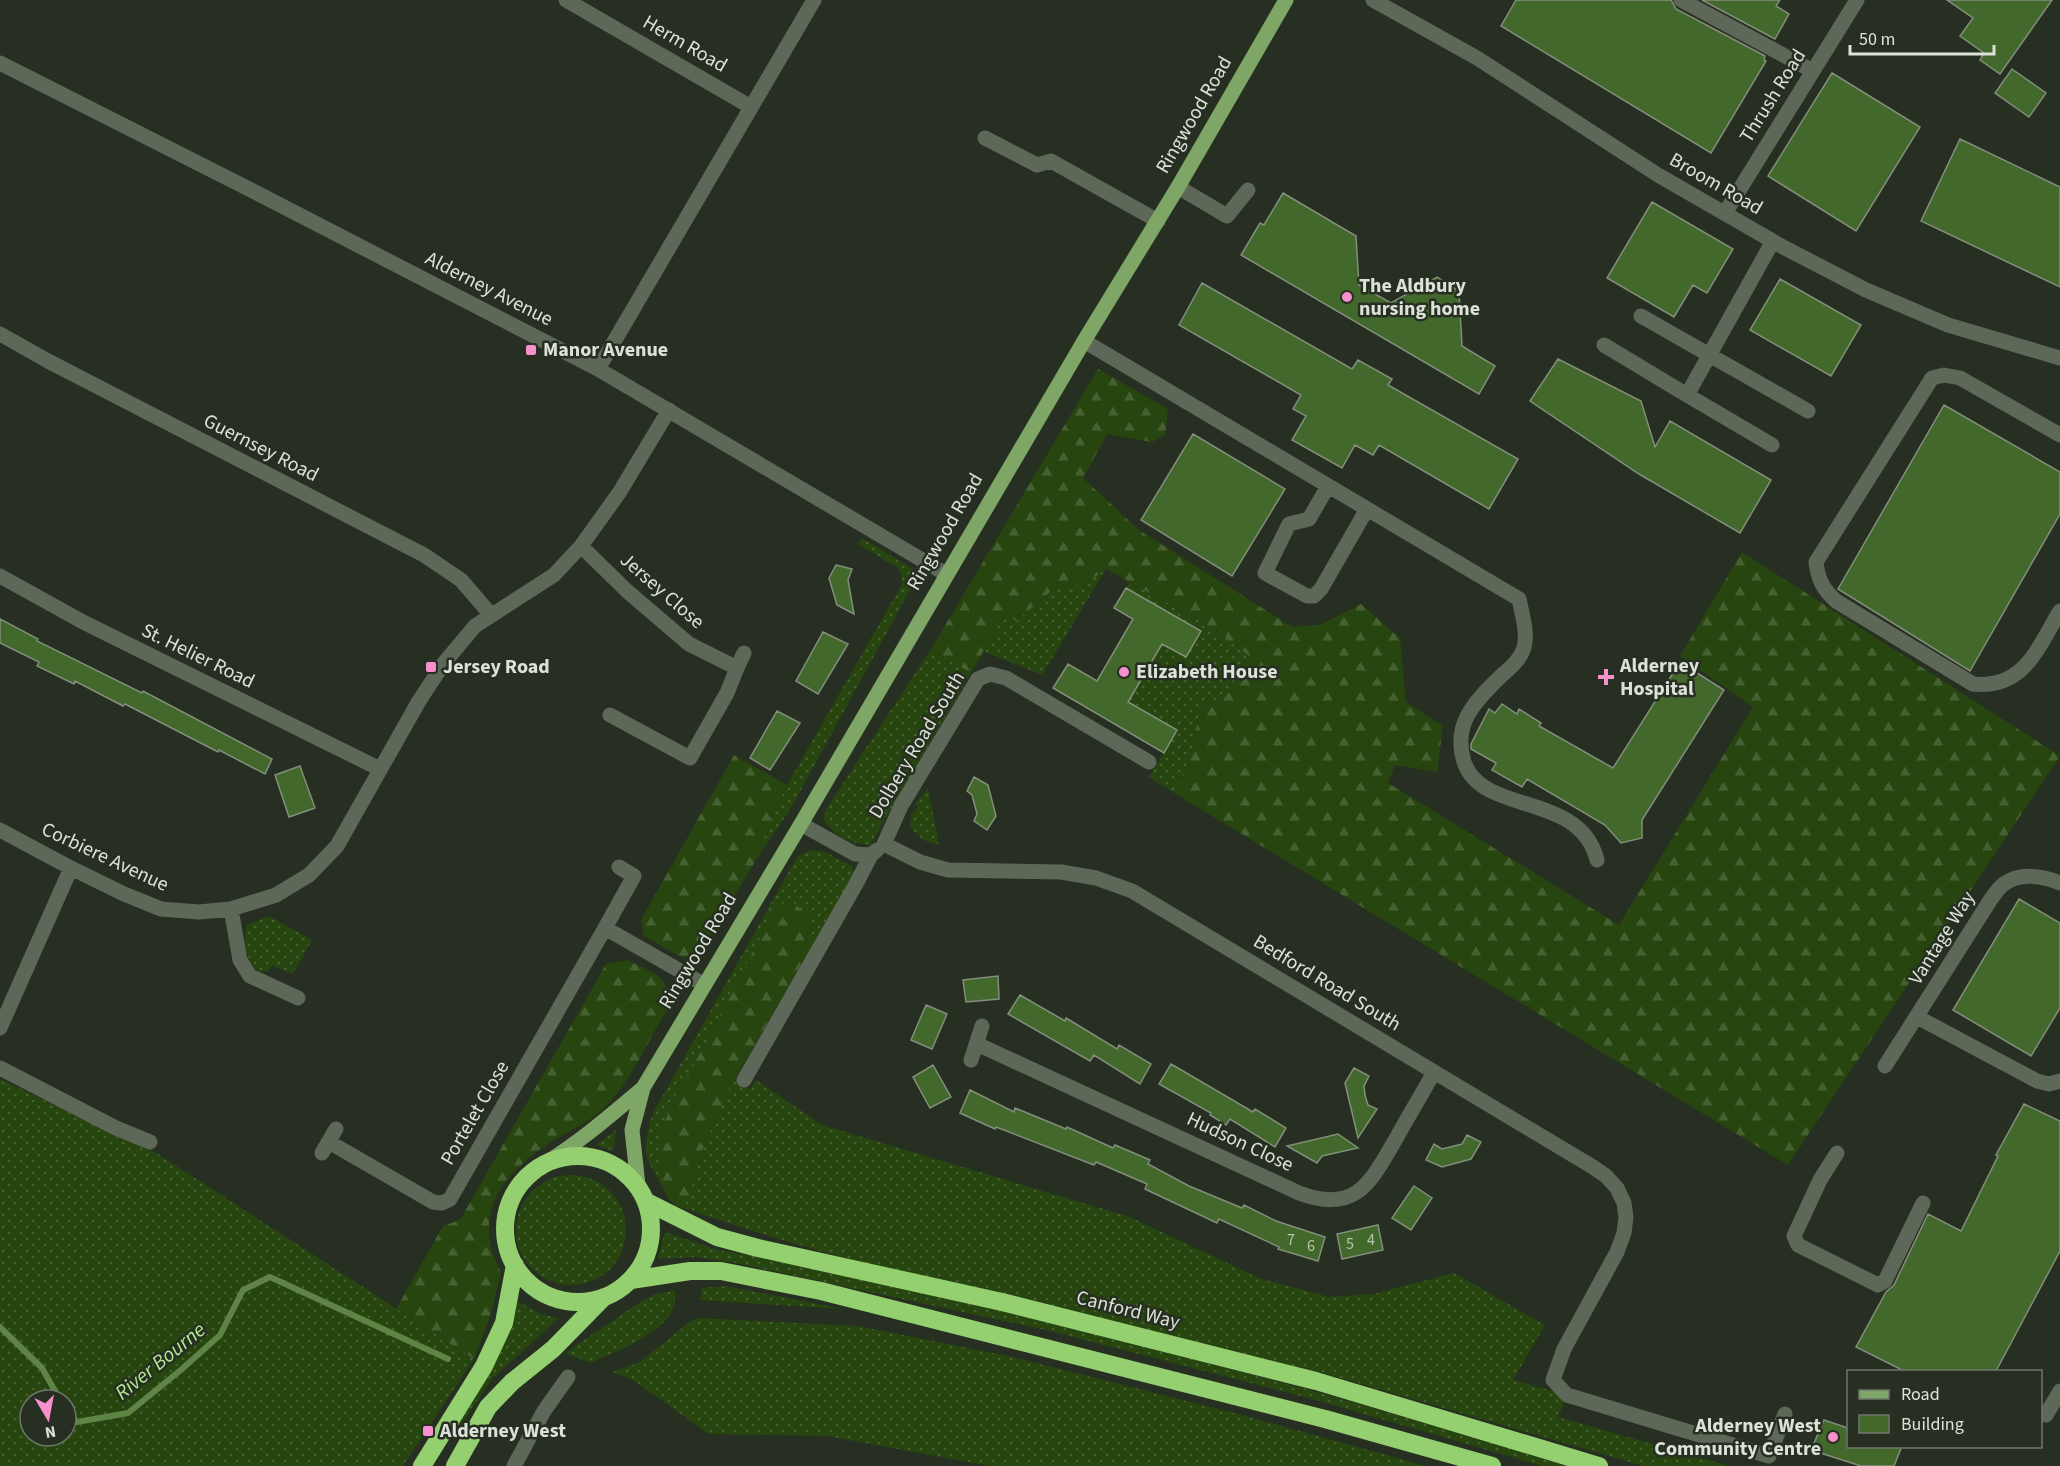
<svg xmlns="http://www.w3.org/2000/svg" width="2060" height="1466" viewBox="0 0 2060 1466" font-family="'Source Sans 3',sans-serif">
<defs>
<pattern id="grass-dots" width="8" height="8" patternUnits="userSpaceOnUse" patternTransform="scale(1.5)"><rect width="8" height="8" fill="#26450f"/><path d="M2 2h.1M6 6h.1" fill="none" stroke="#456031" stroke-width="1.8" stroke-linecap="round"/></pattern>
<pattern id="forest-firs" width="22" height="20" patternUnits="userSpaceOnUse" patternTransform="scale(1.5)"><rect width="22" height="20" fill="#26450f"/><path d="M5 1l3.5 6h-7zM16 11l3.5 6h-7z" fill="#456031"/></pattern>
</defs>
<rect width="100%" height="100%" fill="#262f21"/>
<path fill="url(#grass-dots)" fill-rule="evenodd" d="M862,538L913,569L915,575L912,586L790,810L759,855L768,825L787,785L901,586L902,577L898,568L858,544Z
M1106,569L1042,675L983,651L1005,614L1016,621L1057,586L1084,585Z
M1129,582L1206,624L1248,655L1234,690L1200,709L1190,759L1174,793L1149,777L1177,730L1128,702L1162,644L1200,631L1126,588Z
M931,649L971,673L870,845C850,844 835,836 823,819L828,806Z
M928,788L939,845L923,840L910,827L911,815L918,807L915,804Z
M810,850L825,852L852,866L854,873L734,1080L750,1089L756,1080L822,1125L1130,1217L1259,1278L1329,1297L1373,1294L1454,1273L1545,1325L1513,1380L1567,1395L1558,1417L1729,1466H1643L1320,1372L1002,1302L775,1238L676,1206C668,1197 647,1164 646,1152C645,1140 649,1127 652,1115L797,857Z
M269,916L312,940L293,974L273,966L267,971L259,972C246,961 242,941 247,925Z
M0,1079L158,1154L474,1359L403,1466H0ZM30,1400H66V1436H30Z
M616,1130L613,1151L596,1145Z
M516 1230a55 55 0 1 1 110 0a55 55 0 1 1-110 0Z
M665,1232L718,1250L753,1256L999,1308L1314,1391L1573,1466H1542L1316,1400L1046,1330L731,1262L696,1257L658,1259Z
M726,1286L843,1309L700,1300L702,1288Z
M675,1290C675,1296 675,1304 673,1309C664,1333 612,1354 590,1363L565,1353L637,1304L653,1295Z
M516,1300L541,1314L559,1318L492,1379L455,1434L451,1433Z
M698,1318L858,1326L1008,1356L1238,1414L1426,1466H990L827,1436L709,1434L633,1380L612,1372L638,1363L691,1321Z"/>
<path fill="url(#forest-firs)" d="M1098,369L1168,409L1165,435L1152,442L1107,434L1083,478L1139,530L1292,627L1320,625L1361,604L1400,638L1406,702L1443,726L1437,772L1395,765L1388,783L1619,925L1753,707L1680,656L1742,552L2060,756L1788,1165L1174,793L1190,759L1200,709L1234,690L1248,655L1206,624L1106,569L1084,585L1057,586L1016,621L1005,614L971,673L931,649Z
M734,755L787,785L768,825L759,855L704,948L694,958L679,956L644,936L641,920Z
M794,903L808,915L813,944L728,1091L700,1156L691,1191L684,1209L676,1206L667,1197L663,1188L659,1137L675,1096L699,1055L765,928L770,904Z
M627,960C638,966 661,973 665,985C667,990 668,1002 667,1008C665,1015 658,1025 654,1032C638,1061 624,1092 597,1114C584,1125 568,1131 554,1140C504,1173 469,1212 501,1272L491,1314L474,1359L396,1309L443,1226L460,1220L606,964Z"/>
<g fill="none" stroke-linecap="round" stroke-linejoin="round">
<path stroke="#5e8446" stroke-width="6" d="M0,1327L42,1368L60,1400
M66,1410L77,1422L128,1413L182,1369L220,1335L243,1290L270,1277L448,1359"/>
</g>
<path fill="#43682b" stroke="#838e7d" stroke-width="1.5" d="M1516,0H1671L1676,9L1765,56L1764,60L1766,61L1711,153L1501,26Z
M1702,0H1780L1776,6L1789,14L1775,39Z
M1947,0H2052L2000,74L1980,60L1984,53L1960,36L1973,18Z
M2012,69L2046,93L2029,117L1995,93Z
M1832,73L1920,127L1856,231L1768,176Z
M1960,139L2060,187V287L1921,221Z
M1283,193L1356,236L1359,285L1391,303L1437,277L1459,291L1462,346L1495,366L1479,394L1241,255L1260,223L1264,225Z
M1652,202L1733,249L1707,293L1693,285L1674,317L1607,278Z
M1780,279L1861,325L1831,376L1750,330Z
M1202,283L1352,369L1358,360L1392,379L1388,385L1518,459L1489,509L1379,445L1373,455L1355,445L1342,468L1292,440L1306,416L1293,409L1301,395L1179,325Z
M1558,359L1641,401L1655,447L1670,421L1771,480L1740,533L1639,474L1530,401Z
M1944,405L2060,472V514L1970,671L1838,589Z
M1193,434L1285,489L1232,576L1141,520Z
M836,565L852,569L848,580L854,614L837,605L829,578Z
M1126,588L1201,631L1186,657L1162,644L1128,702L1177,730L1164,753L1053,688L1068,664L1097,681L1133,619L1114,608Z
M0,619L38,639L37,641L142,693L143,691L272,759L265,774L219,750L218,752L125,704L123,706L75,681L74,684L37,666L39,662L0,643Z
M823,632L848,644L818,694L796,681Z
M1680,662L1724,690L1642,820V838L1621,843L1605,825L1527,779L1522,787L1492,770L1496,763L1471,749V744L1489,709L1495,713L1502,704L1517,714L1519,709L1541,723L1539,726L1613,768Z
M777,711L800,723L770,770L750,758Z
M300,766L315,808L289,817L275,775Z
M974,777L988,785L996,816L987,830L974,821L977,814L972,795L967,791Z
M2019,899L2060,923V1008L2031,1056L1953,1010Z
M998,976L999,999L966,1002L963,980Z
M1020,995L1065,1021L1066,1018L1117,1049L1119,1045L1151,1064L1140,1084L1094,1055L1090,1061L1008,1014Z
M926,1005L947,1014L932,1049L911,1040Z
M1171,1064L1253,1112L1255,1109L1286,1128L1275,1147L1230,1119L1226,1125L1210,1115L1211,1113L1159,1084Z
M933,1065L951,1097L930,1108L913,1077Z
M1354,1068L1369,1076L1364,1086L1365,1095L1368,1105L1377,1109L1358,1138L1345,1083Z
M970,1090L1014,1112L1015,1108L1066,1129L1067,1127L1113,1148L1115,1145L1150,1160L1148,1164L1189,1186L1242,1208L1244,1205L1276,1221L1325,1237L1318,1261L1278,1249L1279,1247L1219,1219L1217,1223L1145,1189L1147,1184L1096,1162L1094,1165L996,1127L995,1129L960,1113Z
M2024,1104L2060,1121V1251L1996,1371H1904L1856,1347L1886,1292L1894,1285L1928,1214L1961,1231L1998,1156L1996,1155Z
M1338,1134L1358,1148L1322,1156L1317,1163L1287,1146Z
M1467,1135L1481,1142L1471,1159L1442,1167L1426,1160L1434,1144L1442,1149L1462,1144Z
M1414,1186L1432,1198L1411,1230L1392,1218Z
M1378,1225L1383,1250L1342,1259L1337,1234Z
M1824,1420L1848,1428V1446H1902L1894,1466H1861L1811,1450Z"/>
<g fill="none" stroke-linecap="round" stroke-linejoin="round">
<path stroke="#5e6858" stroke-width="15" d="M566,0L751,107
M1373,0L1477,58L1658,175L1783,247L1866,290L1948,325L2060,358
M1681,0L1813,71
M0,63L251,190L598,369L946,574
M985,138L1037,165L1051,161L1158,221
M1178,187L1227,216L1248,190
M1725,213L1857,0
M1641,316L1808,411
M0,334L48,361L424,555L461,580L491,615
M1084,341L1519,599C1522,614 1528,632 1524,648C1520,660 1510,668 1501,676C1475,701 1452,724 1464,762C1482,816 1580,791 1597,860
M1604,345L1687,395
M598,369L814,0
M2060,435L1960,378L1944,375L1932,378L1816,562C1818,580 1823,589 1836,601L1973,684C2024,689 2037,649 2060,611
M1772,445L1687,395L1773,241
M1328,486L1309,519L1289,524L1265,573L1307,596H1314L1321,589L1367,509
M581,546L627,591L689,644L737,668L744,653
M0,576L83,622L380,769
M610,715L690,758L727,693L737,668
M801,824L855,854L871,855L877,850
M0,830L71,868L124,894L161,909L199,912L231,909L276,895L309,875L337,846L419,701L444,663L475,626L554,575L581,546L619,493L669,410
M884,844L920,862L948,870L1061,872L1096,878L1132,891L1593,1167L1606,1176L1617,1188L1624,1203L1626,1217L1624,1233L1617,1252L1564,1349L1553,1380L1567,1395L1769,1456L1785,1414
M884,844L901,806L978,679L990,674L1006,678L1149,762
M231,909L240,960L250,976L298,998
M605,928L634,876L619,867
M1917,1017L2037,1081L2049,1084L2060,1081
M0,1028L71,868
M977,1044L1299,1193C1357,1215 1371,1181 1397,1137C1409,1115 1422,1094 1434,1072
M971,1060L982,1026
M1885,1066L1991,899C1995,894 1999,887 2004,884C2020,872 2043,876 2060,883
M0,1068L116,1128L150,1142
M744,1080L856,884L871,855
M329,1142L433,1202L442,1203L450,1199L605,928L703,984
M322,1153L336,1129
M1837,1153L1820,1180L1794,1236L1798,1245L1878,1285L1885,1281L1923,1203
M2046,1415L2060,1391
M514,1466L544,1411L568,1377"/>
<path stroke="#7ea666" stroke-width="15" d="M544,1164C580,1142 611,1115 643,1088
M638,1185L632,1130L643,1088L801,824L1084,341L1178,187L1286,0"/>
<path stroke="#94cf70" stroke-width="18" d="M505 1229a73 73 0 1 1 146 0a73 73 0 1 1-146 0Z
M647,1202L717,1237L758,1248L1002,1302L1316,1381L1599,1466
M631,1280L690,1271H721L821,1291L1325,1419L1492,1466
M422,1466L484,1366L504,1323L515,1265
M455,1466L488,1407L512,1382L553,1349L604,1297"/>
</g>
<g fill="#f790cd" stroke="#262f21" stroke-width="2">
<circle cx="1347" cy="297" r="6"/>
<rect x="525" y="344" width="12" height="12" rx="3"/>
<rect x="425" y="661" width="12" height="12" rx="3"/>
<circle cx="1124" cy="672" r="6"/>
<path d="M1603 668h6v6h6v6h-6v6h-6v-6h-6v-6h6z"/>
<rect x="422" y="1425" width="12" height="12" rx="3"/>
<circle cx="1833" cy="1437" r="6"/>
</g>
<g text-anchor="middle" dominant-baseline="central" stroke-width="5" stroke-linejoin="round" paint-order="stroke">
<g font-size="16" fill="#b6c4ad">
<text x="1291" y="1240">7</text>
<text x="1371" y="1240">4</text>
<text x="1350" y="1244">5</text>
<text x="1311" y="1246">6</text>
</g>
<g font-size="20" fill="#dce2d8" stroke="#262f21">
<text transform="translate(685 44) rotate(30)">Herm Road</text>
<text transform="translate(1773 96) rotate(-58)">Thrush Road</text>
<text transform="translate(1194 115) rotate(-60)">Ringwood Road</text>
<text transform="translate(1716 184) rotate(30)">Broom Road</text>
<text transform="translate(489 289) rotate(27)">Alderney Avenue</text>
<text transform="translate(261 448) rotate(27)">Guernsey Road</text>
<text transform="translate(945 532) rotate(-60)">Ringwood Road</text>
<text transform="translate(662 591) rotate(41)">Jersey Close</text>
<text transform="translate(198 656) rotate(26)">St. Helier Road</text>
<text transform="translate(917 745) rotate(-59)">Dolbery Road South</text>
<text transform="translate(105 857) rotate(25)">Corbiere Avenue</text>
<text transform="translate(1942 938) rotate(-58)">Vantage Way</text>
<text transform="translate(698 951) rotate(-59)">Ringwood Road</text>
<text transform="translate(1327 983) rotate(31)">Bedford Road South</text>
<text transform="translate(475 1113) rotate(-60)">Portelet Close</text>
<text transform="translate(1240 1142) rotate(25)">Hudson Close</text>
<text transform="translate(1128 1310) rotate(14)">Canford Way</text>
</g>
<g font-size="20" font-weight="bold" fill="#dce2d8" stroke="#262f21" text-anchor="start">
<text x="1359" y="286">The Aldbury<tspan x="1359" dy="23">nursing home</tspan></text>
<text x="543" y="350">Manor Avenue</text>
<text x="1620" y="666">Alderney<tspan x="1620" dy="23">Hospital</tspan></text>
<text x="443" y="667">Jersey Road</text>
<text x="1136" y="672">Elizabeth House</text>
<text x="1821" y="1426" text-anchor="end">Alderney West<tspan x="1821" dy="23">Community Centre</tspan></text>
<text x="440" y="1431">Alderney West</text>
</g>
<g font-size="21" font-style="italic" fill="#b2e991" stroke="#262f21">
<text transform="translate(160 1361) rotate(-39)">River Bourne</text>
</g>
</g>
<rect x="1847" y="1370" width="195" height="78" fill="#262f21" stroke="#6f776a" stroke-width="1.5"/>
<rect x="1859" y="1390" width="30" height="9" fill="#7ea666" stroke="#6f776a" stroke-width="1.5"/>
<text x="1901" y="1400" font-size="18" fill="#dce2d8">Road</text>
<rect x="1859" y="1415" width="30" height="18" fill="#43682b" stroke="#6f776a" stroke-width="1.5"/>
<text x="1901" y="1430" font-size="18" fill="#dce2d8">Building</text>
<g transform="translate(48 1418) rotate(170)"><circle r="28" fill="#262f21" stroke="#6f776a" stroke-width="1.5"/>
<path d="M0-4.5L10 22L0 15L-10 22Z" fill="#f790cd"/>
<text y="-9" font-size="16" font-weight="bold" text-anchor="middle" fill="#dce2d8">N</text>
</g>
<path d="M1850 45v9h144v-9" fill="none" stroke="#dce2d8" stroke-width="3"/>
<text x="1859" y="45" font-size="18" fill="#dce2d8" stroke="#262f21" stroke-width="4.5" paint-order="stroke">50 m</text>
</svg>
